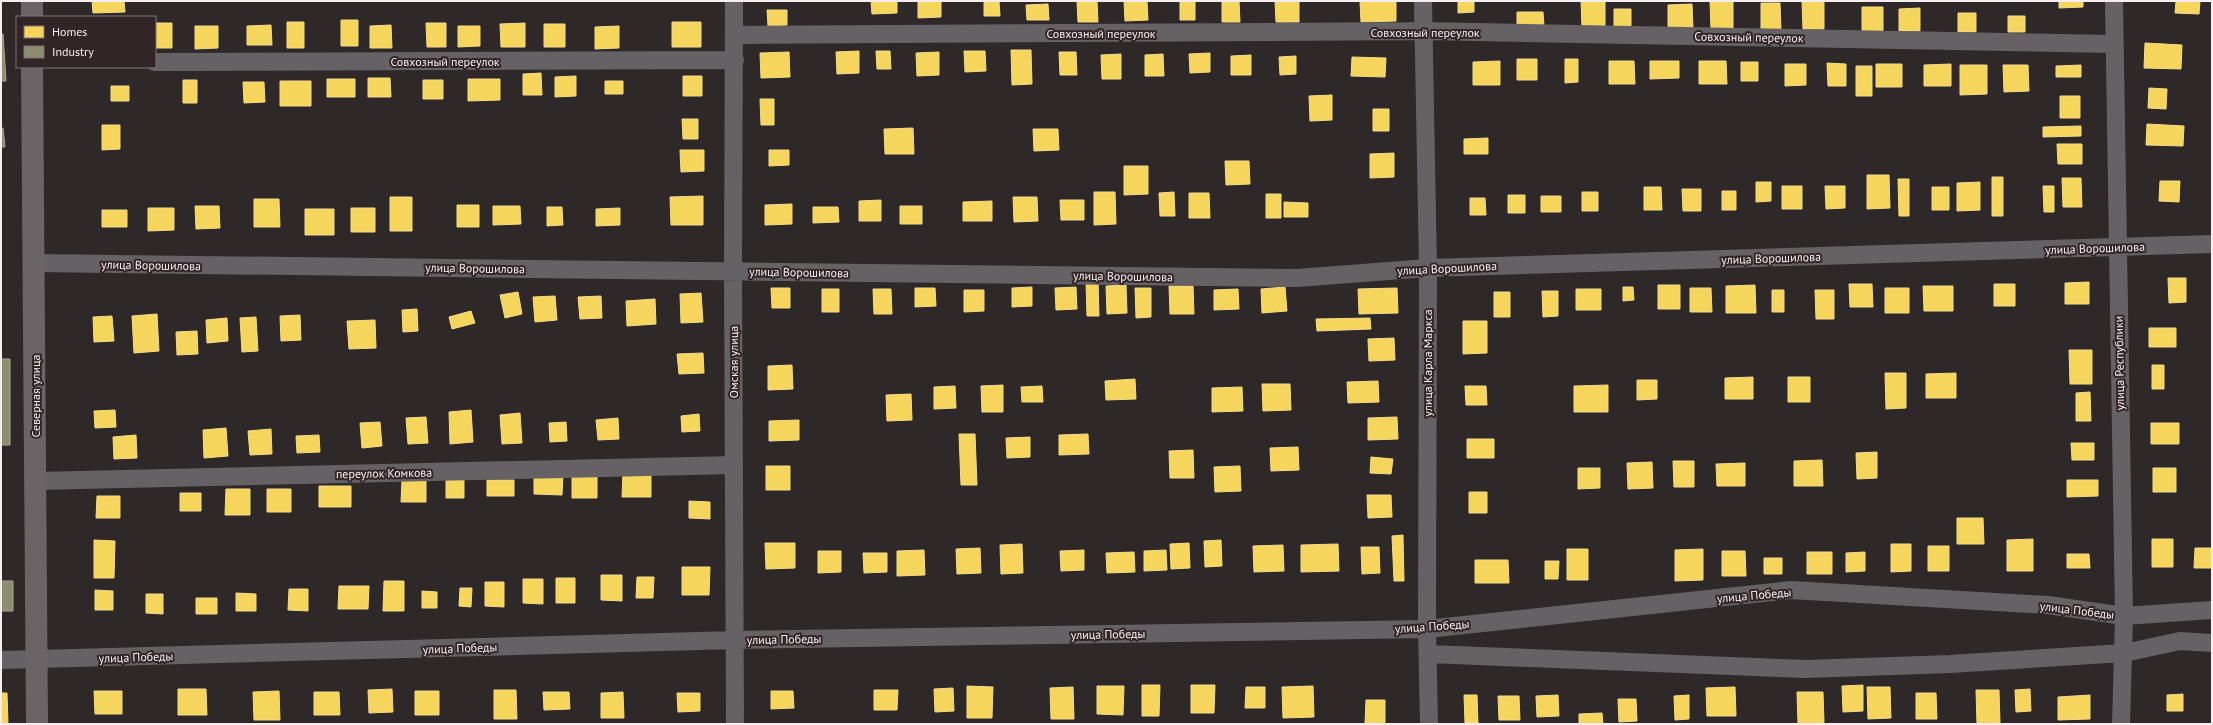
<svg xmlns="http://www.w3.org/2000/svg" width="2213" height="725" viewBox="0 0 2213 725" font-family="'PT Sans',sans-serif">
<rect width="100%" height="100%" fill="#2e2829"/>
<path fill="#f6d55c" stroke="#f6dc88" d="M92,1H124L125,12L93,13Z
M871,1H897V13L872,14Z
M918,1H941V17L918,18Z
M984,1H999L1000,16H984Z
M1077,1H1097L1098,22H1078Z
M1124,1H1147L1148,20L1125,21Z
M1180,1H1195V20H1180Z
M1239,1L1240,22H1222V2Z
M1275,1H1299V22H1276Z
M1360,1H1396V21L1361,22Z
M1458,1H1474V12L1458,13Z
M1581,1H1605V28H1582Z
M1733,1V29H1711L1710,2Z
M1802,1H1824V29H1803Z
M2059,1H2083V7L2059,8Z
M2176,1H2200L2199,14L2175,13Z
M1761,3H1780L1781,30H1761Z
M1048,4L1049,20H1027L1026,5Z
M1692,4L1693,28H1668V5Z
M1862,7H1883V31L1862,32Z
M1920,8V31H1899V9Z
M1614,9H1631V28L1614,29Z
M767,10H787V25L768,26Z
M1517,12H1543L1544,26H1517Z
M1958,13H1976V32H1958Z
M2008,16H2025V32H2008Z
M341,20H358V46H341Z
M287,22H304V48H287Z
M672,22H701V47H672Z
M155,23H172V48H155Z
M426,23H446V47H427Z
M525,23V47H501L500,24Z
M544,24H565V47H544Z
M271,25L272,45H247V26Z
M391,25L392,48H370V26Z
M195,26H218V48L195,49Z
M458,26H480V46L458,47Z
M619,26V48L595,49V27Z
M2145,43L2182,45L2181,69L2144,68Z
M1011,50H1031L1032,84L1012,85Z
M859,51V73L837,74L836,52Z
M876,51H890L891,69H877Z
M964,51H985L986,71L965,72Z
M789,52L790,77L761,78L760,53Z
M939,52V75L917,76L916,53Z
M1059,52H1076L1077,75H1060Z
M1210,53V72L1190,73L1189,54Z
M1121,54V79H1102L1101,55Z
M1163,54L1164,76H1145V55Z
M1251,55V75H1231V56Z
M1296,56V74L1280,75L1279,57Z
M1352,57L1386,58L1385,77L1351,76Z
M1517,59H1537V80H1517Z
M1565,59H1578V82L1565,83Z
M1500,61V85H1473V62Z
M1609,61H1634L1635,84H1609Z
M1650,61H1679V78L1650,79Z
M1699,61H1726L1727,84H1699Z
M1741,62H1758V81H1741Z
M1827,63L1846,64V86H1828Z
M1785,64H1806V85L1785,86Z
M1876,64H1902V87H1876Z
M1951,64V86H1924V65Z
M1960,65H1987V94L1960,95Z
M2003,65H2028L2029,91L2004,92Z
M2081,65V77H2056V66Z
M1856,66H1872V96H1856Z
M541,73L542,95H523V74Z
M576,76V96L555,97V77Z
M683,76H702V96H683Z
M368,78H390L391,97H368Z
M327,79H355V97H327Z
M468,79H500V100L468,101Z
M183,80H197V103H183Z
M423,80H443V99H423Z
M280,81H311V106H280Z
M605,81H623V94H605Z
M243,82H264L265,102L244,103Z
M111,86H129V101H111Z
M2149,88L2167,89L2166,109L2148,108Z
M1332,95V120L1310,121L1309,96Z
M2060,96H2080V118H2060Z
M760,99H774V125H761Z
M1373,109H1389V131H1373Z
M682,119H698V139H683Z
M2147,124L2184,126L2183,146L2146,145Z
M102,125H120V149L102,150Z
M2081,126V136L2043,137V127Z
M913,128L914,154H885L884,129Z
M1033,129H1058L1059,150L1034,151Z
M1488,138V154H1464V139Z
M2057,144H2082V164H2058Z
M680,150H704V171L681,172Z
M769,150H789V165L769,166Z
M1394,153V177L1370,178V154Z
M1225,161H1249L1250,184L1226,185Z
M1124,166H1148V194L1124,195Z
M1867,175H1889L1890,208L1867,209Z
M1992,177H2003V216H1992Z
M2062,178H2081L2082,207H2063Z
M1898,179H1909V216H1899Z
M2160,181H2180L2179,202L2159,201Z
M1756,182H1771V201L1756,202Z
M1980,182V210L1957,211V183Z
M1782,186H1802V209H1782Z
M1825,186H1845V208L1826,209Z
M2043,186H2054V212H2044Z
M1644,187H1661L1662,210H1644Z
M1932,187H1949V210H1932Z
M1682,189H1701V211H1683Z
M1722,191H1736V210H1722Z
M1094,192H1115L1116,224L1094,225Z
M1174,192L1175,216H1160L1159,193Z
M1582,192H1598V211H1582Z
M1189,193H1209L1210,218H1189Z
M1266,194H1281V218H1266Z
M1508,195H1525V213H1508Z
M703,196V225H671L670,197Z
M1541,196H1561V212H1541Z
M390,197H412V231H390Z
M1013,197H1037L1038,221L1014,222Z
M1470,198H1485L1486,215H1470Z
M254,199H279L280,227H254Z
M881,200V221H859V201Z
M1060,200H1084V220H1061Z
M992,201V221H963V202Z
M1284,202L1308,203V217H1284Z
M792,204V224L765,225V205Z
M457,205H479V227H457Z
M195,206H219L220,228L196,229Z
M493,206H520L521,224L493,225Z
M900,206H922V224H900Z
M547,207H562L563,225L547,226Z
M813,207H838L839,222L813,223Z
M148,208H174V230L148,231Z
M351,208H375V232H351Z
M620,208V225L596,226V209Z
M305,209H334V235H305Z
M102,210H127V227H102Z
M2168,278H2186V302L2169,303Z
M1098,281L1099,316H1087L1086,282Z
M2089,282V304H2065V283Z
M1849,284H1872L1873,307H1850Z
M1994,284H2015V306H1994Z
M1126,285L1127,313L1107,314L1106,286Z
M1658,285H1680V309H1658Z
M1755,285L1756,313H1726V286Z
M1169,286H1193L1194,314H1170Z
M1923,286H1953V311H1924Z
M1032,287V306L1012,307V288Z
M1076,287L1077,309L1056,310L1055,288Z
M1285,287L1287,311L1262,313L1261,289Z
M1623,287H1633L1634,300L1623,301Z
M771,288H790V308H772Z
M915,288H935L936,306L915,307Z
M1135,288H1151V317L1136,318Z
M1397,288L1398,313L1359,314L1358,289Z
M1690,288H1711L1712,312H1690Z
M1885,288H1909V313H1885Z
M822,289H839V312H822Z
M873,289H891L892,314H874Z
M1238,289L1239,309L1214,310V290Z
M1576,289H1601V310H1576Z
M964,290H984V311L964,312Z
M1772,290H1784V312H1772Z
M1815,290H1834V319H1816Z
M1542,291H1558V316L1543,317Z
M518,292L522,314L505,318L500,295Z
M1494,292H1510V317H1494Z
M701,293L703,322L681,323L680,294Z
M555,296L557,320L535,322L533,297Z
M601,296L602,318L580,319L578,297Z
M655,299L656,324L627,326L626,301Z
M417,309L418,331L403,332L402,310Z
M471,311L475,323L452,329L449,317Z
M157,314L159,351L134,353L132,316Z
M300,315L301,340L281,341L280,316Z
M112,316L114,341L94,342L93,317Z
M256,317L258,351L242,352L240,318Z
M227,318L228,341L207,343L206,320Z
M1370,318L1371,329L1317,331L1316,319Z
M375,320L376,348L349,349L347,321Z
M1463,321H1487V353L1463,354Z
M2149,328H2176V347H2149Z
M197,331L198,354L177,355L176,332Z
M1394,338L1395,360L1369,361L1368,339Z
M2069,350H2092V384H2070Z
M703,353L704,373L679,374L677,354Z
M792,365L793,389L768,390V366Z
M2152,365H2164V389H2152Z
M1885,373H1906V408L1886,409Z
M1956,373V398H1926V374Z
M1753,377V399H1725V378Z
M1788,377H1810V402H1788Z
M1135,379L1136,399L1106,400L1105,381Z
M1637,380H1657V399L1637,400Z
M1378,381L1379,402L1348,403L1347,382Z
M1262,384H1290L1291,410L1263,411Z
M1003,385V412H982L981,386Z
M1608,385V412H1574V386Z
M955,386L956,408L934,409V387Z
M1042,386L1043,402H1022L1021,387Z
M1465,386H1486L1487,405H1466Z
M1242,387L1243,411L1212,412V388Z
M2090,392L2091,421H2076V393Z
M911,394L912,420L887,421L886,395Z
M115,410L116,427L95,428L94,411Z
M471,410L473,442L450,444L449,412Z
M520,413L522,443L502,444L500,415Z
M699,414L700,431L682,432L681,416Z
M426,417L428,443L408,444L406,418Z
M1397,417L1398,439L1368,440V418Z
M618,418L619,439L598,440L596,420Z
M799,420V440L769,441V421Z
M380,422L382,446L362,448L360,423Z
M566,422L567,441L550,442L549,423Z
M2151,423H2179V444H2151Z
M226,428L228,456L204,458L203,430Z
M271,429L272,454L250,455L248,431Z
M959,434H975L977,485H961Z
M1088,434L1089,454L1059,455V435Z
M136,435L137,458L114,459L113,437Z
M319,435L320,452L297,453L296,436Z
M1030,437V457L1007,458L1006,438Z
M1467,439H1494V458H1467Z
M2071,443H2094V460H2072Z
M1298,447L1299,470L1271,471L1270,448Z
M1193,450L1194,478H1170L1169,451Z
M1877,452V478L1857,479L1856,453Z
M1371,457L1393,459L1391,474L1370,473Z
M1822,460L1823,486H1794V461Z
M1673,461H1694V487H1674Z
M1652,462L1653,488L1628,489L1627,463Z
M1745,463V486H1717L1716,464Z
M766,466H790V490H766Z
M1240,466L1241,491L1215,492L1214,467Z
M1578,468H1600V488L1578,489Z
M2153,468H2176V492H2153Z
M623,472L651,473V497H622Z
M534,475H563L562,495L534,494Z
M572,476H597V498H572Z
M402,480H426V502H401Z
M446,480H464V498H446Z
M487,480H514V496H487Z
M2067,480H2098V496L2067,497Z
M319,486H351V507H319Z
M226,489H250V515H225Z
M267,489H291V512H267Z
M1469,492H1487V513H1469Z
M180,493H201V511H180Z
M1367,495H1391L1392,517L1368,518Z
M97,496H120V518H96Z
M689,501L710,502V519L689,518Z
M1957,518H1983L1984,544H1957Z
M1403,535L1404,581H1394L1392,536Z
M2033,539V571H2007V540Z
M2152,539H2173V567H2152Z
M94,540L115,541L114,578H94Z
M1221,540L1222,566L1205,567L1204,541Z
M765,543H795V568L766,569Z
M1189,543L1190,568L1171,569L1170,544Z
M1022,544L1023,573L1001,574L1000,545Z
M1338,544L1339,571L1301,572V545Z
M1891,544H1911V571L1891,572Z
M1283,545L1284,571L1254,572L1253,546Z
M1928,546H1949V571H1928Z
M1361,547H1379L1380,573L1362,574Z
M980,548L981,573L957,574L956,549Z
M2195,548H2212V568H2194Z
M1567,549H1588V580H1567Z
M1703,549V580L1675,581V550Z
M924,550L925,575L897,576V551Z
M1084,550V570L1061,571L1060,551Z
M1166,550L1167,570L1144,571V551Z
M818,551H841V572L818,573Z
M1722,551H1745L1746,576H1722Z
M1134,552L1135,572L1107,573L1106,553Z
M1807,552H1832V574H1807Z
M1865,552V571L1846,572V553Z
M863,553H887V572L864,573Z
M2067,554H2089L2090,568H2067Z
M1764,558H1782V574H1764Z
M1475,560H1508L1509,583H1475Z
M1545,561H1559L1558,579H1545Z
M682,567H710L709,595H682Z
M601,575H622V601L601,600Z
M637,577H654L653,598H636Z
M556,578H575V603H556Z
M523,579H543V604L523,603Z
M384,581H404V611H383Z
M485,582H504V607L485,606Z
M339,586H369L368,609H338Z
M460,588H472L471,607L459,606Z
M289,589H308V611L288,610Z
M95,590L113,591V610H95Z
M422,591L437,592V608H422Z
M236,593L256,594V611H236Z
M146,594H163V614L146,613Z
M196,598H217V614H196Z
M1142,685H1160L1159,716H1142Z
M1191,685H1215L1214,713H1191Z
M1863,685V711L1843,712L1842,686Z
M967,686L993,687L992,718H967Z
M1097,686H1124L1123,715L1097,714Z
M1313,686L1314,717L1283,718L1282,687Z
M1073,687L1074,719H1051L1050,688Z
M1246,687H1265V708H1245Z
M1735,687L1736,716H1707L1706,688Z
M1867,687H1890L1891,718L1868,719Z
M953,688L954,711L935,712L934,689Z
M178,689H206L207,715H178Z
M392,689L393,712L369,713L368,690Z
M2030,689L2031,711L2016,712L2015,690Z
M494,690H516L517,719H494Z
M874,690H898L897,710H874Z
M1976,690H1999L2000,723L1977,724Z
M94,691H122V714H95Z
M279,691L280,720H254L253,692Z
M415,691H439V715H415Z
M771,691H793L794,708L771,709Z
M314,692H339L340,715H314Z
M543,692H569L570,709L544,710Z
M623,692L624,718H601V693Z
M1797,692H1823L1824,723L1798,724Z
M1,693H7L8,724H1Z
M677,693H700V711L678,712Z
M1916,693H1936L1937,719H1916Z
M2183,694V711H2167V695Z
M1464,695H1477L1478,723H1465Z
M1558,695L1559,716L1537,717L1536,696Z
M1689,695V719L1675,720L1674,696Z
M2090,695V719L2058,720V697Z
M1498,696H1519L1520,720H1499Z
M1618,699H1636L1637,721L1619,722Z
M1366,700H1385V724H1365Z
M1602,713L1603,724H1579V714Z"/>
<path fill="#8c8c6e" stroke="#aca995" d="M1,34H3L6,81H1Z
M1,128H3L5,147H1Z
M1,359H10V445H1Z
M1,581H13V611H1Z"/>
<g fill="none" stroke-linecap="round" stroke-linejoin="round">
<path stroke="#666164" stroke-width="18" d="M734,1L733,271L735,724
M1423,1L1428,268L1427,629L1429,724
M2114,1L2124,616L2121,724
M735,35L1424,31L2114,44
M155,62L735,60
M34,263L1297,278L1428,268L2212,244
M35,481L734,465
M1429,654L1805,669L1950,664L2124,653L2180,641L2212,643
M1,660L735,640L1427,629L1791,590L2048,605L2124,616L2212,610"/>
<path stroke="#6a6466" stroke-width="22" d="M32,1V17
M32,67L37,724"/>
</g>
<g text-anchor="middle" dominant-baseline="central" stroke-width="4" stroke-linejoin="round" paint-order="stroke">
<g font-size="12" fill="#f6eef0" stroke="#312528">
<text x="1425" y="32">Совхозный переулок</text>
<text x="1101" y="33">Совхозный переулок</text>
<text transform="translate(1749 37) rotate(1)">Совхозный переулок</text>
<text x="445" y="61">Совхозный переулок</text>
<text transform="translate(2095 248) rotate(-2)">улица Ворошилова</text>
<text transform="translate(1771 258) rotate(-2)">улица Ворошилова</text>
<text transform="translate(151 265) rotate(1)">улица Ворошилова</text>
<text transform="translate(475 268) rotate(1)">улица Ворошилова</text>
<text transform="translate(1447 268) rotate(-3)">улица Ворошилова</text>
<text transform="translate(799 272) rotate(1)">улица Ворошилова</text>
<text transform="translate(1123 276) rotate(1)">улица Ворошилова</text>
<text transform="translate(733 362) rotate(-90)">Омская улица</text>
<text transform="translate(1427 363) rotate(-90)">улица Карла Маркса</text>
<text transform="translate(2119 363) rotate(-91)">улица Республики</text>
<text transform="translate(35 396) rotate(-90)">Северная улица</text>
<text transform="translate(384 473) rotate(-1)">переулок Комкова</text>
<text transform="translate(1754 595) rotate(-5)">улица Победы</text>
<text transform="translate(2077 610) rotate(7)">улица Победы</text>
<text transform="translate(1432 626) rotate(-4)">улица Победы</text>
<text transform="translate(1108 634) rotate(-1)">улица Победы</text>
<text transform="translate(784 639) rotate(-1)">улица Победы</text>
<text transform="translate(460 648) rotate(-2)">улица Победы</text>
<text transform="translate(136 657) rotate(-2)">улица Победы</text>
</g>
</g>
<rect width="2213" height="725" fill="none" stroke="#f6eef0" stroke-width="4"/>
<rect x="16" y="16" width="140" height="52" fill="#312528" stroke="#807578"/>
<rect x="24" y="26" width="20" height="12" fill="#f6d55c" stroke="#807578"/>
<text x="52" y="36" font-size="12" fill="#f6eef0">Homes</text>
<rect x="24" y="46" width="20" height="12" fill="#8c8c6e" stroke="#807578"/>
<text x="52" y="56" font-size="12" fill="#f6eef0">Industry</text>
</svg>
